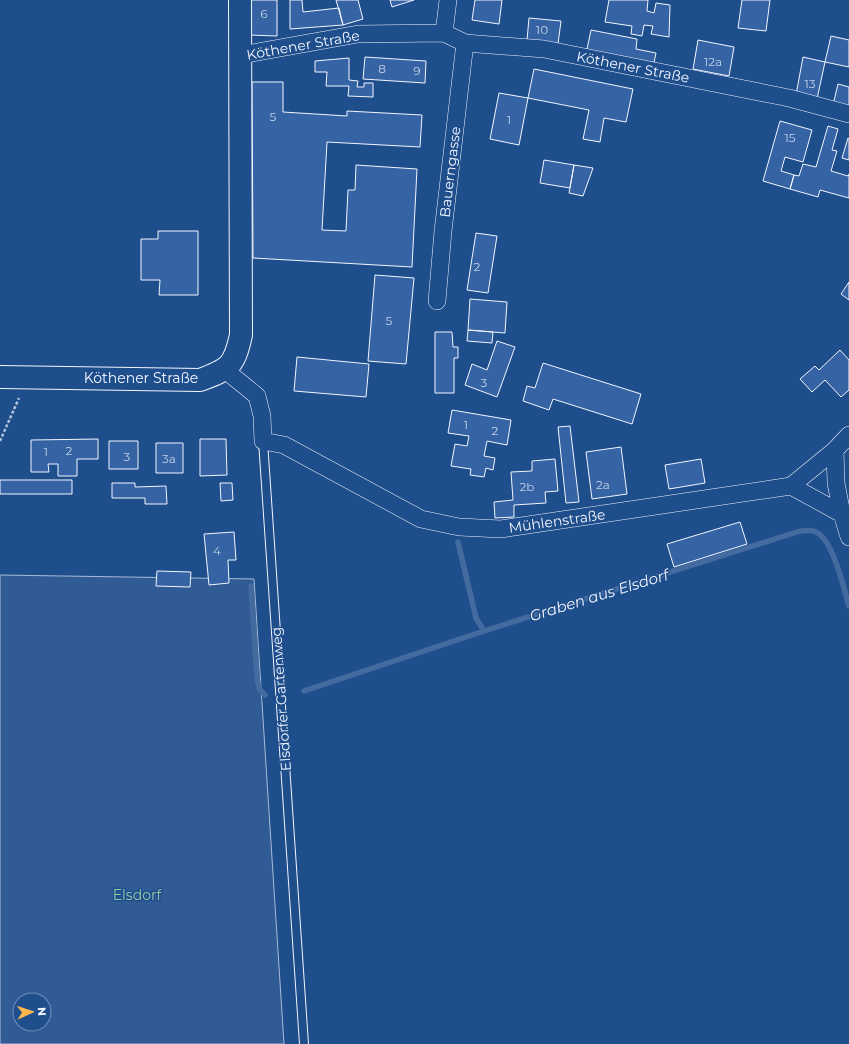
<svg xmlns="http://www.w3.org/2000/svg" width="849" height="1044" viewBox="0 0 849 1044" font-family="Montserrat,sans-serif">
<rect width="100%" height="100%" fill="#1f4e8c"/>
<path fill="#305b95" stroke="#a8bbd7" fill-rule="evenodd" d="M0,575L254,579L284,1044H0ZM20,1000H44V1024H20Z"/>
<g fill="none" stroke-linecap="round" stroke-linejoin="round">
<path stroke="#446ba0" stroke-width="5.5" d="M458,542L476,618L484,631
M251,586L257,678L259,689L265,695
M304,691L484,631L800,531C804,531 809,530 813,531C832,534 844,589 849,606"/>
</g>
<path fill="#3563a3" stroke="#f2f6ff" d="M249,0H277V36L249,35Z
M290,0H302L303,12L339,8L343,25L290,29Z
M336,0H358L363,19L343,25Z
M390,0H414L392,7Z
M475,0H502L499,24L472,20Z
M609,0H648L647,11L654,13L656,3L670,5L669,37L651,34L653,26L644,25L642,36L631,34L632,26L605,22Z
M742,0H770L766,31L738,28Z
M529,18L561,21L558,44L527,40Z
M591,30L637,39L636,49L656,53L653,67L586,54Z
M831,36L849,40V67L825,62Z
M698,40L734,47L729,76L693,69Z
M365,57L426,61L425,83L363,79Z
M803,57L825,62L817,99L796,95Z
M349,58V80L358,81L357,87H364V83H373V97L348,96L349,86H326L327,72H315V61Z
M534,69L633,89L626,122L604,118L600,142L583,139L589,110L528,98Z
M252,82H283V112L347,116V111L422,115L420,147L327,142L322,230L346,231L348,190H355L356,165L417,169L412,267L253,258Z
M838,84L849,87V108L833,105Z
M499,93L528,98L519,145L490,139Z
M780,121L812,130L803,162L785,157L781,171L794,175L790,189L763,181Z
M828,126L838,129L832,150L837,151L831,171L848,176L849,174V198L820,190L818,197L790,189L794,175L799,176L803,164L816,167Z
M848,138L849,139V160L842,158Z
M544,160L574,165L570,188L540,183Z
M574,165L593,168L583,196L569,193Z
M158,231H198V295H159L160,280H141V239H158Z
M476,233L497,236L488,293L467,290Z
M375,275L414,278L406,364L368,361Z
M849,282V300L841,294Z
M470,299L507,302L505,333L468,330Z
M468,330L493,332L492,343L467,341Z
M435,332H452L453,347H458V358H454V393H435Z
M497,341L515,347L497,397L465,385L472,364L487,370Z
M840,350L849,360V390L841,397L825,380L812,392L800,379L815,366L819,370Z
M297,357L369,364L366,397L294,391Z
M543,363L641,394L632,424L553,399L549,410L523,401L527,386L535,388Z
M452,410L511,420L507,445L487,441L484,456L495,458L493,470L486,468L484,477L470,475L471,469L451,466L455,444L467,446L469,436L448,433Z
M570,426L579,502L566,503L558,427Z
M98,439V459H77V476H58V464H48L49,472H31V440Z
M200,439H226L227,475L200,476Z
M109,441H138V469H109Z
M156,443H183V473H156Z
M621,447L627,494L592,499L586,452Z
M555,459L558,491L545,492L546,503L514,505V517L495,518L494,502L513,500L511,472L532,471V461Z
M701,459L705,483L669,489L665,465Z
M0,480H72V494H0Z
M112,483H135V487L166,486L167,504H145V498H112Z
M220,483H232L233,500L221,501Z
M740,522L747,544L674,567L667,544Z
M234,532L236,560H228L229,583L209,585L204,534Z
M157,571L191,572L190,587L156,586Z"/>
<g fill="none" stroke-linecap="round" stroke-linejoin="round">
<g stroke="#f2f6ff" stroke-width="10">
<path id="lane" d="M263,441L304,1044"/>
</g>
<g stroke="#f2f6ff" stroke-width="18">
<path id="street" d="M444,33L448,0
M241,55L358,34L444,33L465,43L544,49L789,98L849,114
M437,301L443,231L465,43
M225,370L257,396L262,416L263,441L284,445L421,519L459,527L501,529L791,486L835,450L849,435
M835,450L836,483L842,514
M791,486L842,514L849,537"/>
</g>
<g stroke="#f2f6ff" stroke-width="24">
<path id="secondary" d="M0,377L200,380C229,369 234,367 241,335L240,0"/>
</g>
<path stroke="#b3c4dc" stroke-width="2.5" stroke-dasharray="3 2" stroke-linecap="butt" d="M0,441L19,398"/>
<use href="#lane" stroke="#1f4e8c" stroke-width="8"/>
<use href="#street" stroke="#1f4e8c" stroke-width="17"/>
<use href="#secondary" stroke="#1f4e8c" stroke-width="22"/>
</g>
<g text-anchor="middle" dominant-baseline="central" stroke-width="3" stroke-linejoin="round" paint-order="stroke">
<g font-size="12" fill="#c3d1e8">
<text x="264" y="13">6</text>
<text x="542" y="29">10</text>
<text x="713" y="61">12a</text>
<text x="382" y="68">8</text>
<text x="417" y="70">9</text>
<text x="810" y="83">13</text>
<text x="273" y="116">5</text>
<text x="509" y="119">1</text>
<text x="790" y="137">15</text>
<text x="477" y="266">2</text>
<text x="389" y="320">5</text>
<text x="484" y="382">3</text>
<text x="466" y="424">1</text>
<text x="495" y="430">2</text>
<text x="69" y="450">2</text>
<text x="46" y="451">1</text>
<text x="127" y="456">3</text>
<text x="169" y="458">3a</text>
<text x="603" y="484">2a</text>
<text x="527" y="486">2b</text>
<text x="217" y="550">4</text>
</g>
<g font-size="14" fill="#f2f6ff" stroke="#1f4e8c">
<text transform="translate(303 45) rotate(-10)">Köthener Straße</text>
<text transform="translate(633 67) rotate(11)">Köthener Straße</text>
<text transform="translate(450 172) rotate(-83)">Bauerngasse</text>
<text x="141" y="378">Köthener Straße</text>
<text transform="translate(557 521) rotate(-8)">Mühlenstraße</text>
<text transform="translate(281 699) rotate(-94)">Elsdorfer Gartenweg</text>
</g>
<g font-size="14" fill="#97c8a6" stroke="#1f4e8c">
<text x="137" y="895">Elsdorf</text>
</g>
<g font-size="15" font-style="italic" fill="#f2f6ff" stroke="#1f4e8c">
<text transform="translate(599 595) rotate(-17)">Graben aus Elsdorf</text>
</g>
</g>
<g transform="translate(32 1012) rotate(87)"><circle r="19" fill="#1f4e8c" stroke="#7391ba"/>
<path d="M0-3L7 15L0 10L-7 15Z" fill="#ffb74d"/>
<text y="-6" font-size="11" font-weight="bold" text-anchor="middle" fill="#f2f6ff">N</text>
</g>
</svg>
